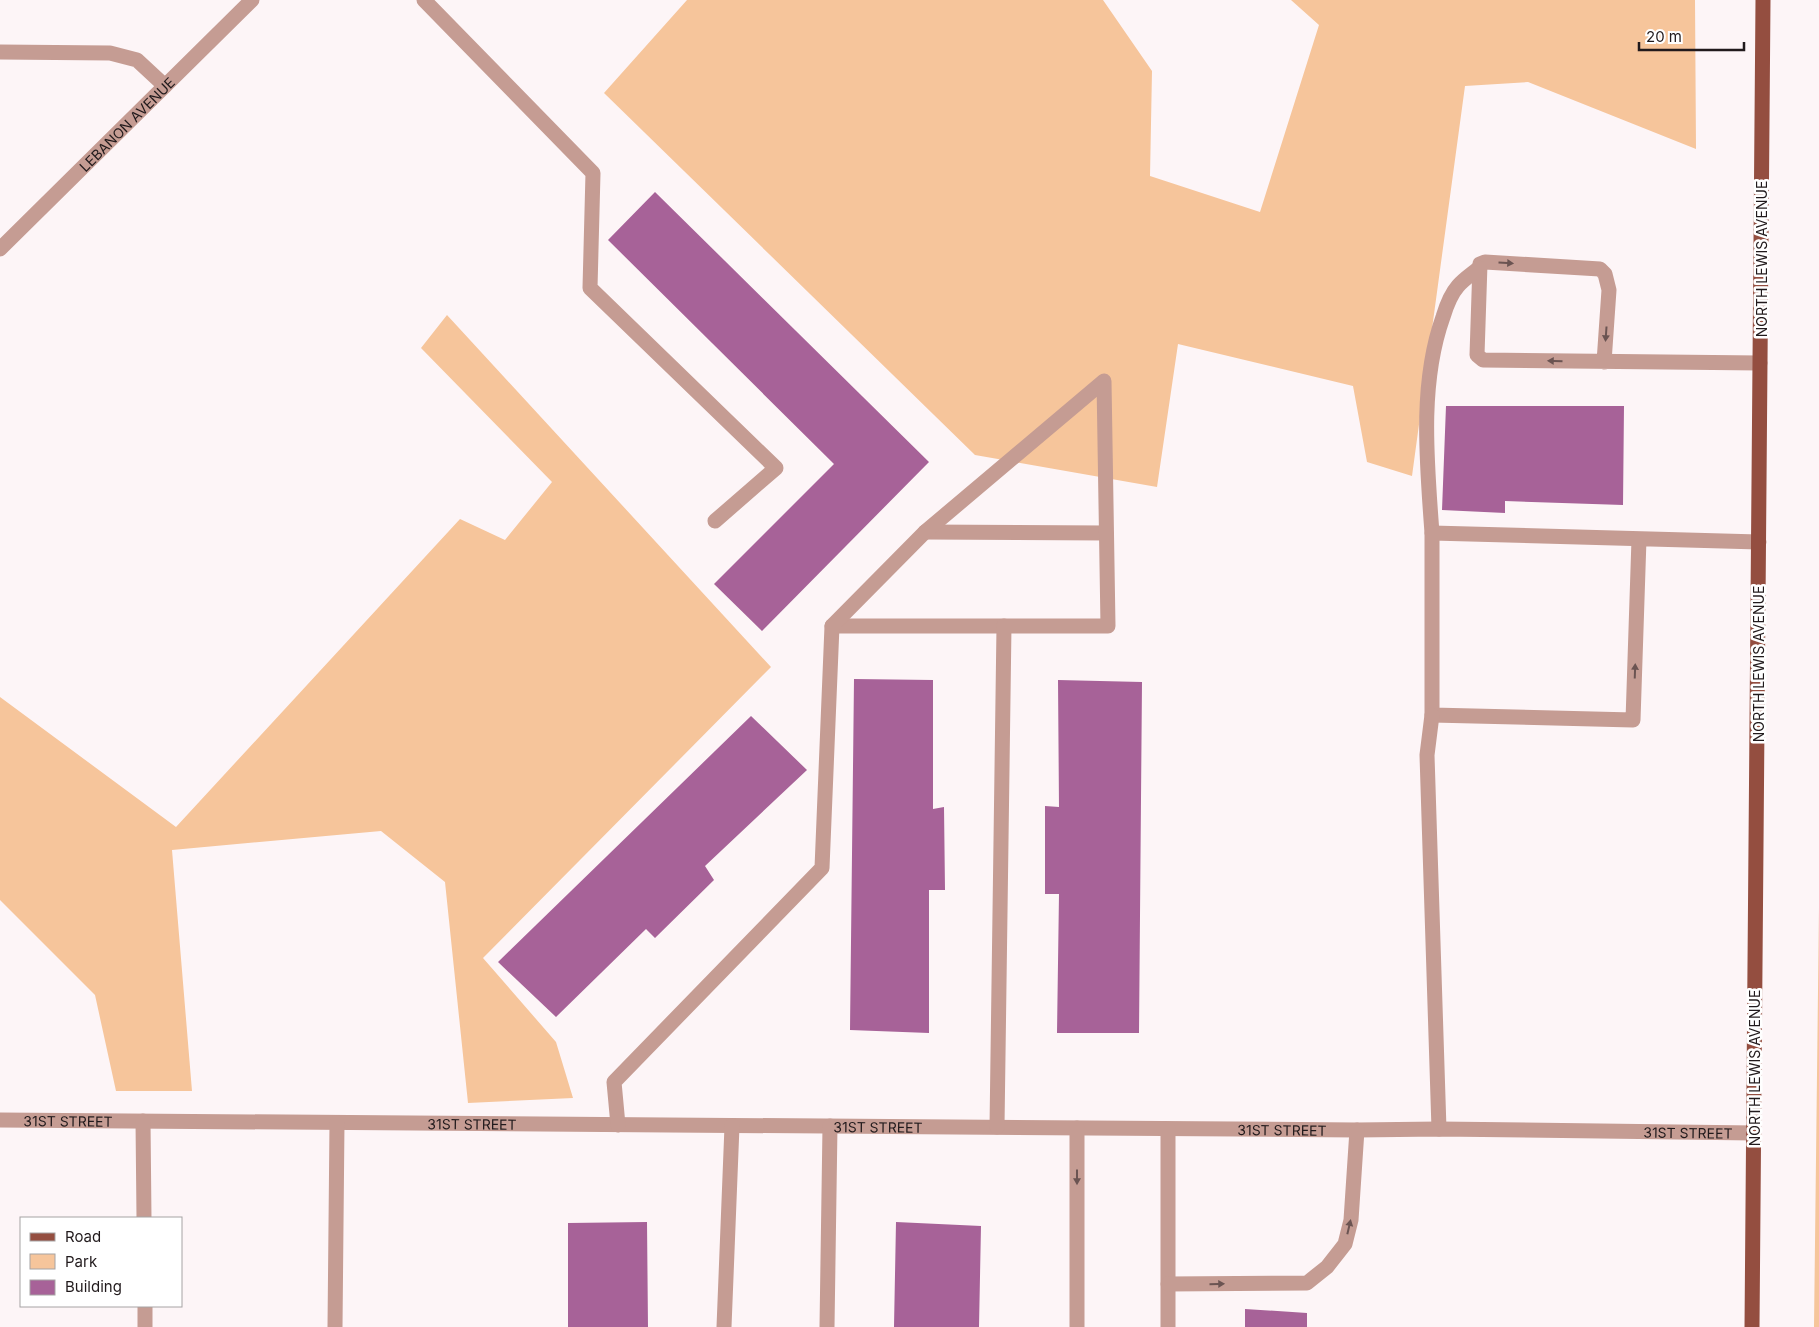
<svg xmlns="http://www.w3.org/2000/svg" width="1819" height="1327" viewBox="0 0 1819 1327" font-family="Inter,sans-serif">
<rect width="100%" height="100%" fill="#fdf5f7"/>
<path fill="#f6c59b" d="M687,0H1103L1152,71L1150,176L1260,212L1319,25L1291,0H1695L1696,149L1528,82L1465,86L1412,476L1367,462L1353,386L1178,344L1157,487L975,455L604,93Z
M447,315L771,667L483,958L556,1042L573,1098L468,1103L445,882L381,831L172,850L192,1091H116L95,995L0,900V697L176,827L460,519L505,540L552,482L421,348Z
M1819,907V1327H1814Z"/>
<path fill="#a76298" d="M655,192L929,462L762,631L714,584L834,464L608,240Z
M1446,406H1624L1623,505L1505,501V513L1442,510Z
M854,679L933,680V809L944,807L945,890H929V1033L850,1030Z
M1058,680L1142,682L1139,1033H1057L1059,894H1045V806L1059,807Z
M751,716L807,770L705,866L714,880L655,938L646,929L556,1017L498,962Z
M647,1222L648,1327H568V1223Z
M896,1222L981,1226L979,1327H894Z
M1245,1309L1307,1313V1327H1245Z"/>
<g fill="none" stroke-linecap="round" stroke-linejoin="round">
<g stroke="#c59c93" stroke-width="15">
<path d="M424,0L593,173L590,288L776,468L715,521"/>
<path d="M0,52L110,53L137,60L165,86"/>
<path id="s1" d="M0,249L252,0"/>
<path d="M1604,362L1609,290L1605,274L1600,269L1485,262L1480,264L1477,355L1483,360L1760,363"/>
<path d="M925,532L1106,533"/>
<path d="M1432,533C1427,463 1419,384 1443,317C1446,307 1451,294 1458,286C1464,279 1472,274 1479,268"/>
<path d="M1639,539L1633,720L1432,715V533L1759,542"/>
<path d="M832,626H1004"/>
<path d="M1432,715L1427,755L1439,1129"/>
<path id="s2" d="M0,1120L1357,1130L1439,1129L1754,1133"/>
<path d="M143,1121L144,1218"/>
<path d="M618,1125L614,1082L822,868L832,626L925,532L1104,381L1108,626H1004L997,1127"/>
<path d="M1077,1128V1327"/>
<path d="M1168,1129V1327"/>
<path d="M1168,1284L1307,1283L1327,1267L1345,1244L1351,1220L1357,1130"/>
<path d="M145,1306V1327"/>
<path d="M335,1327L337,1123"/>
<path d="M724,1327L732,1126"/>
<path d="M827,1327L830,1126"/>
</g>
<path stroke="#944e40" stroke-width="15" d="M1752,1327L1763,0"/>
</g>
<defs><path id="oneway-solid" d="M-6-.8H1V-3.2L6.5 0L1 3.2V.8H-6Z" transform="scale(1.25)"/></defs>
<g fill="#6b5452">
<use href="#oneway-solid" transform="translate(1506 263) rotate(3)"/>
<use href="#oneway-solid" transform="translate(1606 334) rotate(94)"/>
<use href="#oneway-solid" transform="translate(1555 361) rotate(-179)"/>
<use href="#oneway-solid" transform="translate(1635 671) rotate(-88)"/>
<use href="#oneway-solid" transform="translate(1077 1177) rotate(90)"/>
<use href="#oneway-solid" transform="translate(1349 1227) rotate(-77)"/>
<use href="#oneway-solid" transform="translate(1217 1284) rotate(-1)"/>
</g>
<g text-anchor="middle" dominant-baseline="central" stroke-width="5" stroke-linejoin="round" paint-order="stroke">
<g font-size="14" fill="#211a1c" stroke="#fff">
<text stroke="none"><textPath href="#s1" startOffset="178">LEBANON AVENUE</textPath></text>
<text transform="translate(1761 259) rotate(-90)">NORTH LEWIS AVENUE</text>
<text transform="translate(1758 664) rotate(-90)">NORTH LEWIS AVENUE</text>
<text transform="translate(1754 1068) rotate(-90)">NORTH LEWIS AVENUE</text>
<text stroke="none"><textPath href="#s2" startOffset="68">31ST STREET</textPath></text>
<text stroke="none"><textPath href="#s2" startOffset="472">31ST STREET</textPath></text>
<text stroke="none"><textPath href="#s2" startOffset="878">31ST STREET</textPath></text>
<text stroke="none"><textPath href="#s2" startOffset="1282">31ST STREET</textPath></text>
<text stroke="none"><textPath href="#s2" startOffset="1688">31ST STREET</textPath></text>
</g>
</g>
<rect x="20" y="1217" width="162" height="90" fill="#ffffff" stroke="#a6a3a4"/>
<rect x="30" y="1233" width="25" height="8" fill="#944e40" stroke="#a6a3a4"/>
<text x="65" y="1242" font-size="15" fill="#211a1c">Road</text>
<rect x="30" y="1254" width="25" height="15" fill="#f6c59b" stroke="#a6a3a4"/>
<text x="65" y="1267" font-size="15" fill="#211a1c">Park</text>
<rect x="30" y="1280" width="25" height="15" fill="#a76298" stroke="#a6a3a4"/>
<text x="65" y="1292" font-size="15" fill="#211a1c">Building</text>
<path d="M1639 42v8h105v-8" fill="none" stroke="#211a1c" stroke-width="2.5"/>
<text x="1646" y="42" font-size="15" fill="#211a1c" stroke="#ffffff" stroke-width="4" paint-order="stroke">20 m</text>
</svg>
